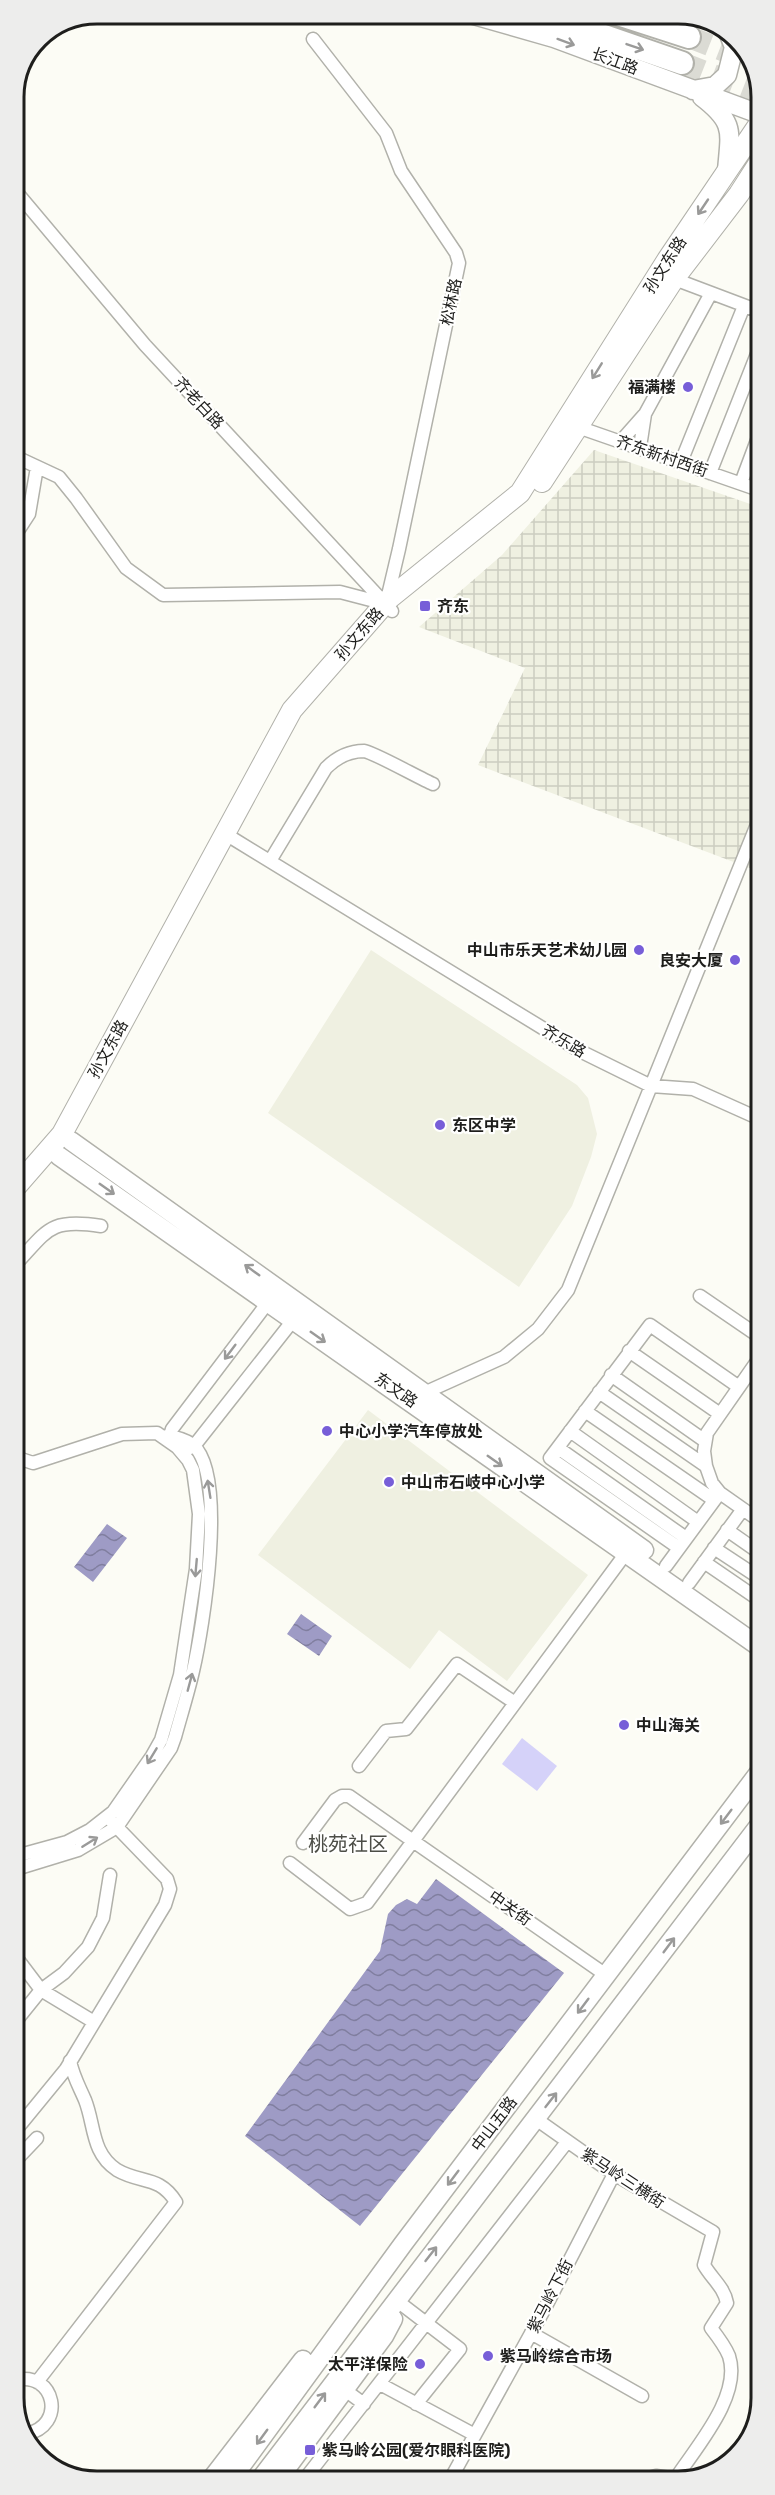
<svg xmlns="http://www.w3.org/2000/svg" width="775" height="2495" viewBox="0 0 775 2495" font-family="Rubik,'Noto Sans SC',sans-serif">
<defs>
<pattern id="industrial-grid" width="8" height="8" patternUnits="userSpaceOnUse" patternTransform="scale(1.5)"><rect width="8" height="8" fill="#eff0e1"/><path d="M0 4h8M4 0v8" fill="none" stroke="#cccdc0"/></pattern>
<pattern id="water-waves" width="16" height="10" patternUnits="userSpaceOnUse" patternTransform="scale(1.5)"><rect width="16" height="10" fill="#9e9bc5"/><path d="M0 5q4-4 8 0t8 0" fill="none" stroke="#807e9f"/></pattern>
</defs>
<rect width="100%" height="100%" fill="#fcfcf5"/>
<path fill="#eff0e1" d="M371,950L577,1085L588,1098L597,1134L591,1157L572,1206L519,1287L268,1113Z
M368,1410L588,1575L507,1681L439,1630L410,1669L258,1555Z"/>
<path fill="url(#industrial-grid)" d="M594,450L759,507L760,872L478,765L525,668L419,627L502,555Z"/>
<path fill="#d5d2f9" d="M522,1738L557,1766L537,1791L502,1764Z"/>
<path fill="url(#water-waves)" d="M107,1524L127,1538L93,1582L74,1567Z
M301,1614L332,1636L319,1656L287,1634Z
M436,1879L564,1973L360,2226L245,2136L380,1951L388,1914L396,1905L407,1899L417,1904Z"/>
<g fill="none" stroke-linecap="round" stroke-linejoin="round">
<path stroke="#dbdbd4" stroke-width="22" stroke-dasharray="22 11" stroke-linecap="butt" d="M689,37L750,61
M682,63L759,93"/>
<g stroke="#b1b1aa" stroke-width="15">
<path id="street" d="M14,189L145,345L392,611
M669,277L759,311
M572,425L759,490
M621,441L644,415
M640,447L645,414L711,293
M14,456L59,477L76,498L126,568L163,595L340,592L386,604L399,549L459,263L456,253L401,171L386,133L313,39
M681,462L744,306
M710,473L759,349
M741,483L759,435
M14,537L29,514L37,467
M232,838L580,1051L651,1086L760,817
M270,861L326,768C336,758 348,751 364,751C373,752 421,779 433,784
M15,1265C48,1230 49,1218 101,1226
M700,1296L760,1337
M629,1351L720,1414
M760,1357L707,1433L704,1451L706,1466L712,1483L720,1493L760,1521
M611,1375L705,1441
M599,1392L706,1466
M424,1393L504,1357L538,1329L568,1290L651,1086L693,1089L760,1119
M585,1411L714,1500
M570,1431L698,1522
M173,1442L170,1436L172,1429L272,1297
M558,1448L686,1538
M188,1449L194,1446L298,1314
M15,1457L33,1463L122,1434L157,1433L177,1447L188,1460L193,1470L199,1514L196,1569L180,1675L161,1740L152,1756L113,1812L90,1830L67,1842L16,1856
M727,1530L760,1553
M679,1548L550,1458L650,1325L739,1387
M714,1548L761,1579
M704,1562L761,1601
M666,1566L719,1494
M689,1583L743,1509
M359,1766L386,1731L406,1729L457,1664L515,1703
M303,1843L335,1800L342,1796H349L413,1841L626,1553
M290,1863L350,1909L367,1903L413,1841L606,1975
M16,1869L78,1850L117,1827L171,1748L175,1737C181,1715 188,1693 193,1671C203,1628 228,1475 193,1445C186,1440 176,1437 167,1436
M16,1957L41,1990L94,2022
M16,2021L41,1990L64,1973L88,1947L103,1918L110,1875
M536,2119L614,2174L713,2232L704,2265C712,2279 724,2287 727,2303L711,2328C718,2337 725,2346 729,2356C742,2396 696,2447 676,2478
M16,2130L66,2069L165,1905L170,1889L167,1879L112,1822
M16,2160L37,2138
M396,2300L460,2349L416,2404
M531,2333L642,2396
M16,2380C55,2371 67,2426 26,2434
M37,2382L176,2202C159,2175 141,2184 117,2170C91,2153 95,2125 85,2100C79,2086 73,2076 70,2061
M380,2384L475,2435
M345,2390L364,2404
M645,2479L656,2476L677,2479
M304,2480L567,2142
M450,2480L545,2308L614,2174"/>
</g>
<g stroke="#b1b1aa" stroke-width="21">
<path id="secondary" d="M470,14L554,38L759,114
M693,90L715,86L727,75L734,47L728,32
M702,97C736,123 730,132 727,171
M71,1141L644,1550
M59,1156L761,1648
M210,2481L303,2360
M230,2481L403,2244L761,1770
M259,2481L761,1823
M277,2481L384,2336L393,2319"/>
</g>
<g stroke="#b1b1aa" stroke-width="22">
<path id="primary" d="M542,482L674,279L739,194L759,163
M15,1188L62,1134L292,710L390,598L520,493L667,260L759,124"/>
</g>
<g stroke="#b1b1aa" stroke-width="26">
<path id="highway" d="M540,14L682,63
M618,14L689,37"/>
</g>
<use href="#street" stroke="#fff" stroke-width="12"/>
<use href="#secondary" stroke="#fff" stroke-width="18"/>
<use href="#primary" stroke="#fff" stroke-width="20"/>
<use href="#highway" stroke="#fff" stroke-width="22"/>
</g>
<defs><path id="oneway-shaft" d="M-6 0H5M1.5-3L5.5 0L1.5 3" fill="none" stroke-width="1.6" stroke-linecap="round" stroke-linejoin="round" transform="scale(1.5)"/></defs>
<g stroke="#9a9a99">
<use href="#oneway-shaft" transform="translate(566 42) rotate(20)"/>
<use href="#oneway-shaft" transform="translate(635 47) rotate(19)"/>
<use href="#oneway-shaft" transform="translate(703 207) rotate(124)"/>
<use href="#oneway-shaft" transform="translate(597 371) rotate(122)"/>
<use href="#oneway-shaft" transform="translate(107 1189) rotate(35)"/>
<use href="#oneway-shaft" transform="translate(252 1270) rotate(-144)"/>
<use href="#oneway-shaft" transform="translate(318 1337) rotate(35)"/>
<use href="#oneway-shaft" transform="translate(230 1352) rotate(127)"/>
<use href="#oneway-shaft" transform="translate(495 1461) rotate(35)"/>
<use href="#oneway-shaft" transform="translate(209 1489) rotate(-99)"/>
<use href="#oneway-shaft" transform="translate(196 1568) rotate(95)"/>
<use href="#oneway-shaft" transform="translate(190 1682) rotate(-75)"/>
<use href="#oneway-shaft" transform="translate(152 1756) rotate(121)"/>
<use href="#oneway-shaft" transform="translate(726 1817) rotate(127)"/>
<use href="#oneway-shaft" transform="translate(90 1842) rotate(-32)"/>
<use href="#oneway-shaft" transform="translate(669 1945) rotate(-53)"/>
<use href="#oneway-shaft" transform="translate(583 2006) rotate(127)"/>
<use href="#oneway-shaft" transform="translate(551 2100) rotate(-52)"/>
<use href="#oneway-shaft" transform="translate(453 2178) rotate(127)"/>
<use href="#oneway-shaft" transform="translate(431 2254) rotate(-52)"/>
<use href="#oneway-shaft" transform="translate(320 2400) rotate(-53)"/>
<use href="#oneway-shaft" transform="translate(262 2437) rotate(126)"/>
</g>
<g fill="#775ed8" stroke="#fffffe" stroke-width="2">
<circle cx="688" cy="387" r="6"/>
<rect x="419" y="600" width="12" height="12" rx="3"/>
<circle cx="639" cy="950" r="6"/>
<circle cx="735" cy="960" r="6"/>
<circle cx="440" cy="1125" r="6"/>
<circle cx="327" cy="1431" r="6"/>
<circle cx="389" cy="1482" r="6"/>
<circle cx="624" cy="1725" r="6"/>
<circle cx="488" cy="2356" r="6"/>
<circle cx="420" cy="2364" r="6"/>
<rect x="304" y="2444" width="12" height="12" rx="3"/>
</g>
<g text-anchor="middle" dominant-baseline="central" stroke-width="4.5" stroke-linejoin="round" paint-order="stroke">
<g font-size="16" fill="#1e1e1c" stroke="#fffffe">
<text transform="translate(615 61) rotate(20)">长江路</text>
<text transform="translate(665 265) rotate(-57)">孙文东路</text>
<text transform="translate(451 302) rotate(-78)">松林路</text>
<text transform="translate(199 403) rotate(47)">齐老白路</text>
<text transform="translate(662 456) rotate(19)">齐东新村西街</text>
<text transform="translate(359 634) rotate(-49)">孙文东路</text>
<text transform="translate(564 1041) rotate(31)">齐乐路</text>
<text transform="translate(108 1049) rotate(-61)">孙文东路</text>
<text transform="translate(396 1390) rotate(35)">东文路</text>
<text transform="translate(510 1908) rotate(35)">中关街</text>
<text transform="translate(494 2124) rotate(-53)">中山五路</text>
<text transform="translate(623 2178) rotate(33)">紫马岭三横街</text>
<text transform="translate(550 2296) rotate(-63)">紫马岭下街</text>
</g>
<g font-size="16" font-weight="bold" fill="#1e1e1c" stroke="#fffffe" text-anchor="start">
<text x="676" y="387" text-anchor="end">福满楼</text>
<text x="437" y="606">齐东</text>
<text x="627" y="950" text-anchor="end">中山市乐天艺术幼儿园</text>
<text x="723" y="960" text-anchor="end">良安大厦</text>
<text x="452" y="1125">东区中学</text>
<text x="339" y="1431">中心小学汽车停放处</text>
<text x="401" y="1482">中山市石岐中心小学</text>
<text x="636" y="1725">中山海关</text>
<text x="500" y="2356">紫马岭综合市场</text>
<text x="408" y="2364" text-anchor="end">太平洋保险</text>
<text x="322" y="2450">紫马岭公园(爱尔眼科医院)</text>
</g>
<g font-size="20" fill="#4d4e47" stroke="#fffffe">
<text x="348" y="1844">桃苑社区</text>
</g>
</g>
<path d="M0 0H775V2495H0ZM97 24H678A73 73 0 0 1 751 97V2398A73 73 0 0 1 678 2471H97A73 73 0 0 1 24 2398V97A73 73 0 0 1 97 24Z" fill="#ededec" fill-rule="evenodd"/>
<path fill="none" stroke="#1e1e1c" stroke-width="3" d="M97 24H678A73 73 0 0 1 751 97V2398A73 73 0 0 1 678 2471H97A73 73 0 0 1 24 2398V97A73 73 0 0 1 97 24Z"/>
</svg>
